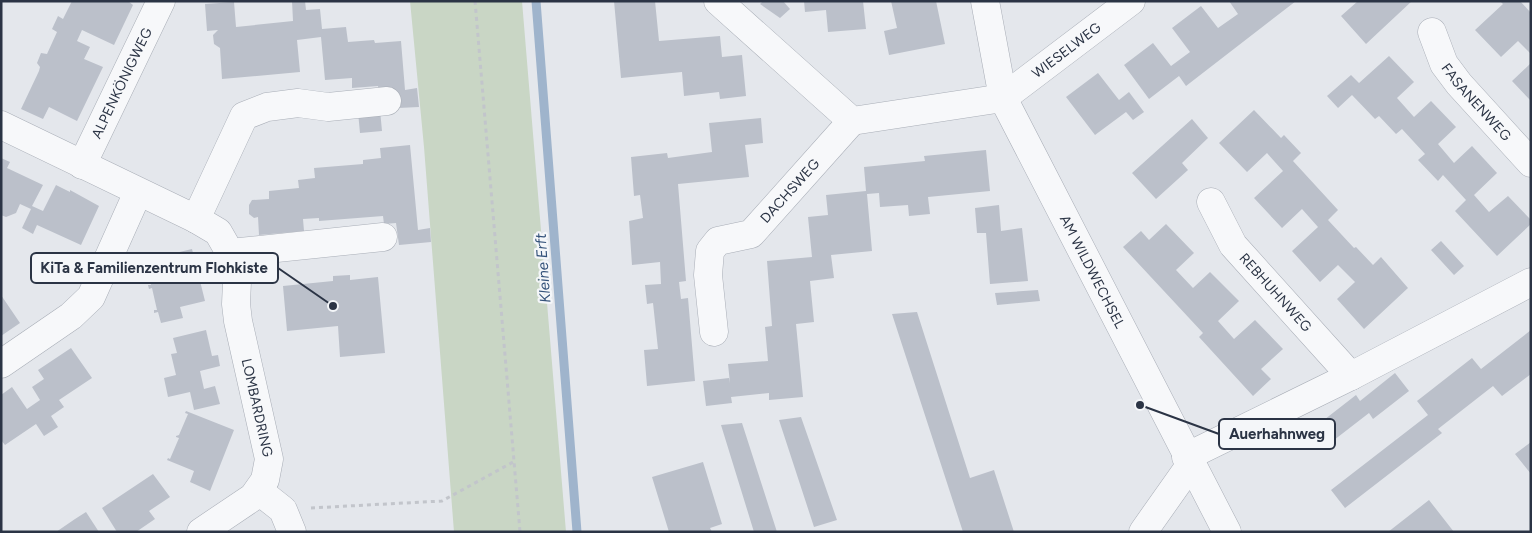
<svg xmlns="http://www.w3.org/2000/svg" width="1532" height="533" viewBox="0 0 1532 533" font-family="Figtree,sans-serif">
<rect width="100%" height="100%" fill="#e4e7ec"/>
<path fill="#c9d6c5" d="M410,1H522L566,532H454L424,147Z"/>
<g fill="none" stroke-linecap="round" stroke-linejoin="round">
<path stroke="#9fb4cc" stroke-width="9" d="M536,1L577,532"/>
</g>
<path fill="#bbc0ca" d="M72,1H128L133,5L114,45L82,30L77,41L90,47L84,59L103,67L77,121L49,107L43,119L21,109L39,71L40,67L37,63L41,53L47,54L57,32L52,29L58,16L63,19Z
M292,1H305L306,10L320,9L322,29L346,27L348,42L374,40L375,43L401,41L405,90L417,88L419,107L398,108L396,90L379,92L378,86L352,88V78L325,80L321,37L297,40L300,72L222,79L220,48L214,44L213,35L218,30L207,31L205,4L234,2L236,27L293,21Z
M614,1H655L659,41L720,36L722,57L742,55L746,96L720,99L719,92L684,96L682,72L621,78Z
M763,1H783L790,9L780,18L760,4Z
M804,1H863L866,29L828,32L826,10L805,12Z
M891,1H936L945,44L889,55L884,31L897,28Z
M1229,1H1296L1186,86L1179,76L1149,99L1124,65L1153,43L1171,66L1190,52L1172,28L1201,6L1218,28L1238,14Z
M1358,1H1412L1366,44L1341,16Z
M1500,1H1520L1531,13V54L1518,41L1501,57L1475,30L1503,4Z
M1389,56L1414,82L1397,98L1414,117L1431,101L1456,127L1438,144L1454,163L1472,146L1497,173L1474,195L1489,212L1508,196L1531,220V224L1497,256L1455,211L1466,200L1443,175L1438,181L1418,160L1425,154L1402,129L1396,134L1379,116L1375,119L1352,95L1338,108L1327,96L1351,75L1359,83Z
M1531,63V101L1512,81Z
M1098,73L1119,100L1129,92L1144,112L1133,120L1126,112L1095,135L1066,97Z
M380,110L382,131L360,133L358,112Z
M1254,110L1281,138L1284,135L1301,153L1293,161L1338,210L1328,220L1354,248L1356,247L1373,265L1381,257L1408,288L1364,329L1337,299L1355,282L1338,265L1320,282L1292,251L1318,227L1302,209L1282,228L1254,198L1283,171L1267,153L1247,172L1219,143Z
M761,118L763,143L745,145L749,177L678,184L686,281L679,282L681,299L688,298L695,381L647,386L644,350L658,349L653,303L647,304L645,285L661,284L660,262L632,265L629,221L643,218L640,195L634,196L631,157L667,153L668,158L712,152L709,123Z
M1192,119L1208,138L1182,163L1188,170L1156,199L1132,173Z
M410,145L418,230L430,228L431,242L399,245L396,223L384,224L383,216L319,221V218L303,219L304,231L259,235L258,217L254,218L249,214V205L252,200L269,199V191L299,188L298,180L315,178L314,168L363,164V160L381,158L380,148Z
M986,150L990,191L928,197L930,214L909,216L908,205L880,207L879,193L867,194L872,251L831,255L834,278L810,281L814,322L796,324L803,397L769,400V393L731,397L732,403L706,406L703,381L729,378L730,383L728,364L768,361L765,327L772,326L767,261L812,257L808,217L828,215L826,195L866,191L864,167L925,161L924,156Z
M1,158L10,162L7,168L43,185L32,206L43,211L56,185L70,192V190L99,206L81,245L37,225L33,234L22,228L31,209L20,204L16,213L6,217L1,215Z
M999,205L1001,231L1022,228L1028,281L990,284L986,233H977L975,208Z
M1166,224L1194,253L1176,270L1193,288L1210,272L1239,301L1218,321L1234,339L1255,320L1283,349L1261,369L1271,379L1253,396L1199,337L1203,333L1123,247L1141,231L1149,240Z
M1441,241L1464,266L1454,275L1431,250Z
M192,249L205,301L180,307L183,318L161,323L158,312L154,313V310H157L152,288L149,289L148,285H151L146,263L143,264L142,261Z
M350,275V280L378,277L385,353L340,357L338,326L287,331L283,286L333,281V276Z
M1038,290L1040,301L997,305L995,293Z
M1,295L20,323L1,336Z
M917,312L970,478L994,470L1014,532H963L892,314Z
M206,330L212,356L218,355L220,366L200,371L204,389L215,386L220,404L194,410L190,392L168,397L164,378L176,375L171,354L177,353L173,338Z
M1531,330V374L1502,396L1493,386L1438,429L1442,433L1345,508L1331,490L1428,415L1417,401L1472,358L1481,369Z
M71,348L92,378L59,400L64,407L51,416L58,427L44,436L36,424L5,445L1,440V395L12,387L27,409L40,400L32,387L44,379L38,370Z
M1395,373L1409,391L1373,419L1369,413L1325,447L1311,430L1356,395L1360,401Z
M186,411L234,430L210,491L190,482L194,471L167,460L168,458L170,459L179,438L176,437V436L179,435L188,414L185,413Z
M801,417L837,520L814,527L779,420Z
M742,423L777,532H754L721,425Z
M1531,442V474L1515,454Z
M703,462L722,524L710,528L712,532H669L652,477Z
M153,474L170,497L149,511L155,519L136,532H117L102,508Z
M1429,500L1454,532H1388Z
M86,512L99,532H56L75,519Z"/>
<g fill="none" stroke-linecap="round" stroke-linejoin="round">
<g stroke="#a9aeb7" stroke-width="29">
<g id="minor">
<path id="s1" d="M718,1L852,121L1003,98L1131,1"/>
<path id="s2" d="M985,1L1003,98L1227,532"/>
<path id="s3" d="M1432,32L1444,64L1459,84L1531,163"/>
<path id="s4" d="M1,125L196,219L218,232L230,253L237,281L236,304L238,321L269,459L265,480L253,497L201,532"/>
<path id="s5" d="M82,165L161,1"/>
<path id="s6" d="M1211,202L1233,245L1351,376"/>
<path d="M196,219L244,116L267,107L298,103L328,107L387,101"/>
<path d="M230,253L383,237"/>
<path id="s7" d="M714,332L708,275L710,251L718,241L751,234L852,121"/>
<path d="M1,364L71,316L91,297L138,192"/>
<path d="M1186,457L1351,376L1531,282"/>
<path d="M259,491L283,510L292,532"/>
<path d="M1143,532L1191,464"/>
</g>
</g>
<path stroke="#c2c5cb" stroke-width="3" stroke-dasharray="4 4" stroke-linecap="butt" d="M475,1L520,532
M311,508L442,501L515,461"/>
<use href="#minor" stroke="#f7f8fa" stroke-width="28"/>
</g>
<g text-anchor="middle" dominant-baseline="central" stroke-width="4.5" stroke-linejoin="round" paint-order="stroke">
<g font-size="14" fill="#2b3445" stroke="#f4f6f9">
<text stroke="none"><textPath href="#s1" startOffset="412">WIESELWEG</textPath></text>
<text stroke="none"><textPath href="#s5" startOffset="91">ALPENKÖNIGWEG</textPath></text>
<text stroke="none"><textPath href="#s3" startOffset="84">FASANENWEG</textPath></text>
<text stroke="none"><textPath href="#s7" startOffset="186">DACHSWEG</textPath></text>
<text stroke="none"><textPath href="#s2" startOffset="294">AM WILDWECHSEL</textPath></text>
<text stroke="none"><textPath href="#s6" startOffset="112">REBHUHNWEG</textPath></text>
<text stroke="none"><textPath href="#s4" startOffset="424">LOMBARDRING</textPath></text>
</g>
<g font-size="15" font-style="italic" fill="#34527a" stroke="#f4f6f9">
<text transform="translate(543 268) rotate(-94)">Kleine Erft</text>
</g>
</g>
<path fill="none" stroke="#2b3445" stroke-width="2" d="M333 306L278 268M1140 405L1219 434"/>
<g fill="#2b3445" stroke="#f4f6f9" stroke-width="2">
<circle cx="333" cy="306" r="5"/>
<circle cx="1140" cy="405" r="5"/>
</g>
<g fill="#f4f6f9" stroke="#2b3445" stroke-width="2">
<rect x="31" y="253" width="247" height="30" rx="5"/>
<rect x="1219" y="419" width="116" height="30" rx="5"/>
</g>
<g font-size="15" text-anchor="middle" font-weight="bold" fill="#2b3445">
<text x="154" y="273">KiTa &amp; Familienzentrum Flohkiste</text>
<text x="1277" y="439">Auerhahnweg</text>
</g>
<rect width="1532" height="533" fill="none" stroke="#2b3445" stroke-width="5"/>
</svg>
